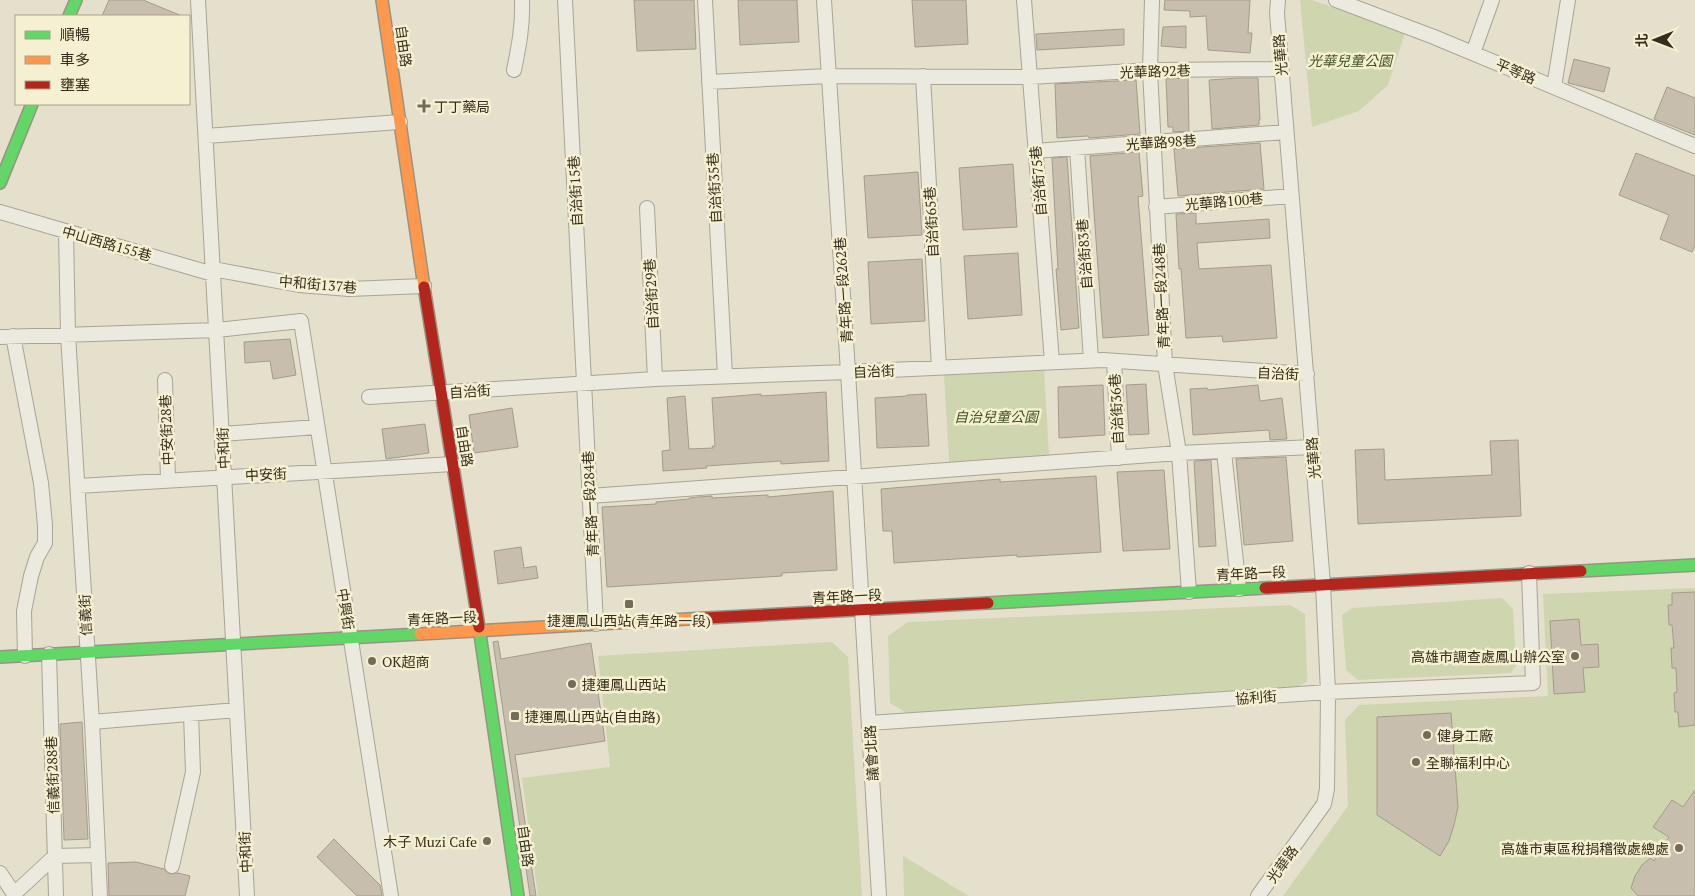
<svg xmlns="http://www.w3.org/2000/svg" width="1695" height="896" viewBox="0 0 1695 896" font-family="'PT Serif','Noto Sans TC',serif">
<rect width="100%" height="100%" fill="#e4e0cc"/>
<path fill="#cfd5ae" d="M1300,0H1312L1405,33L1388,85L1359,111L1312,127Z
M1044,369L1049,456L949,462L944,375Z
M1695,588V896H1283L1348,806L1345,720L1359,705L1548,696L1543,594Z
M1502,598L1513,609L1516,666L1511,673L1358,680L1346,670L1342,615L1352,608Z
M1290,605L1305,614L1307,682L1294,688L907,713L890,703L888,636L908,622Z
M832,642L848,657L862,896H538L522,778L610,767L598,656Z
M903,856L969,896H904Z"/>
<path fill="#c7bead" stroke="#a49c8b" d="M109,0H143L182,16H102Z
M634,0H694L696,49L637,51Z
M738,0H797L799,42L740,45Z
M912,0H966L968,44L915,47Z
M1165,0H1250L1248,33H1252L1250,53L1208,50L1206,16L1190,17V11L1164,10Z
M1186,26V48L1161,46L1163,27Z
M1124,29V45L1037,50L1036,34Z
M1574,59L1610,68L1604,92L1568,83Z
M1188,78L1189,131L1173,132V127H1168L1166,79Z
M1238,78H1258L1260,120H1259V125L1212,129L1209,80Z
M1136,80L1140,134L1089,138L1088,136L1057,138L1055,84Z
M1667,87L1695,98V135L1654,119Z
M1260,143L1264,189L1178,196L1174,149Z
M1139,152L1143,196L1138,197L1149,335L1103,338L1090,156Z
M1636,153L1695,176V246L1692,252L1660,239L1669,215L1619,195Z
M1067,157L1079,328L1061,330L1056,269H1058L1052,158Z
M1013,164L1017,227L963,230L959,168Z
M918,172L922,235L868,238L864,176Z
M1196,213V224L1269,219L1270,238L1197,243L1199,269L1271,265L1277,338L1223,342L1222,336L1186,338L1181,269H1179L1176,214Z
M1018,253L1022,315L968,319L964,256Z
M922,259L925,321L871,324L868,262Z
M290,339L296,375L273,379L270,361L245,363L244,342Z
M1146,384L1149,434L1129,435L1126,385Z
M1103,385L1105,435L1059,438L1058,387Z
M1258,385L1260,401L1282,398L1287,439L1270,440L1269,430L1193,435L1190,389L1207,388L1208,390Z
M826,392L829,461L781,464V461L706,466L707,468L663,471L662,451L670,450L667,398L685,396L689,449L713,448L712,446H715L712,398L761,394V396Z
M926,394L929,446L877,448L875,398L907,396V395Z
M512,408L518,447L474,453L469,415Z
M425,424L429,453L386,459L382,429Z
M1518,440L1521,516L1358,524L1355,450L1384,449L1385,480L1492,475L1490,441Z
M1286,457L1293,541L1244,545L1236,459Z
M1211,460L1216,546L1199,547L1194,461Z
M1164,470L1170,549L1123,551L1117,472Z
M1096,476L1101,552L1017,557V555L894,563L892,531H883L881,489L1000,479V482Z
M833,491L837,570L782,573V576L607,587L602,507L656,504V502L689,499V498L698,497L712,496V498L768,495V497Z
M521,547L524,568L536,566L538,578L498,584L494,551Z
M1695,592V725L1679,727L1678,712H1675L1674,693L1677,692L1676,668H1672L1671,648H1674L1672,625H1669L1668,605H1672V593Z
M1579,619L1581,645L1598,644L1599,667L1583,668L1585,692L1554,694L1550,621Z
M498,641L501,659L591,643L605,741L515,755L536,896H530L493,642Z
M1451,713L1458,807L1454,825L1449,841L1440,856L1377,815V717Z
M82,722L88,839L64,840L60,724Z
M1695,790V896H1638L1631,888L1635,876L1642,865L1650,858L1654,861L1669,837L1653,827L1672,800L1683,807Z
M334,839L380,885L382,896H357L317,857Z
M136,862L164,869L170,874L178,873L190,876L185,896H109L108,863Z"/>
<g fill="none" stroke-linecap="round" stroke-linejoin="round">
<g stroke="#a9a495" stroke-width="16">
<path id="street" d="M198,0L247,896
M565,0L596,624
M705,0L725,375
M824,0L848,372L879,896
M1024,0L1052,362
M1152,0L1150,70L1165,364L1179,453L1189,592
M1336,0L1434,37L1695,146
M1473,53L1492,0
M514,70C519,46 523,24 522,0
M923,76L939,368
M709,82L828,76L1030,77L1150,70L1281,69
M1554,87L1568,0
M206,136L400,122
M1077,148L1091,360
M1035,151L1286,132
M1156,207L1291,196
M647,208L655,379
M0,212L213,274
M66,231L68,335L92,722L100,896
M213,269L299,285L349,289L424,286
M13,336L41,483L45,525V543L37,557L31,576L24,611L25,656
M0,337L217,330L301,321L391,896
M1114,361L1119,458
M165,380L168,480
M369,397L655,379L848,372L1103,360L1307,374
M222,434L317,427
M1224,452L1239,589
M78,486L453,464
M590,496L1179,453L1312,447
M49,654L56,896
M92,722L237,710
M869,723L1328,692L1533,683L1529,573
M172,866L193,772L191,714
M0,873L14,894L55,856L98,855
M1258,896L1324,804L1327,789L1328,692L1323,584L1277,13L1278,0"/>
</g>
<g stroke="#989485" stroke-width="14">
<path id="fast" d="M69,16L76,0
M0,183L32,104
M1581,571L1695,565
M988,603L1265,588
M479,627L518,896
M0,657L420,634"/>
</g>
<g stroke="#989485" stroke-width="14">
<path id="slow" d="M382,0L424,287
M420,634L706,618"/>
</g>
<g stroke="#989485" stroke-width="14">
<path id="jam" d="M424,287L479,627
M1265,588L1581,571
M706,618L988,603"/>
</g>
<use href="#street" stroke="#ece9de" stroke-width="14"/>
<use href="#fast" stroke="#63d668" stroke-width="11"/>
<use href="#slow" stroke="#ff974d" stroke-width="11"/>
<use href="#jam" stroke="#b3261e" stroke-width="11"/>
</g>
<g fill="#746c5a" stroke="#f5f0d1" stroke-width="2">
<path d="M421.5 98.5h5v5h5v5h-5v5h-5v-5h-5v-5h5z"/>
<rect x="624" y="599" width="10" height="10" rx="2.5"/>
<circle cx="1575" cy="656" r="5"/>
<circle cx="372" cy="661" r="5"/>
<circle cx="572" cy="684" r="5"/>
<rect x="510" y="711" width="10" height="10" rx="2.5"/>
<circle cx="1427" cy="735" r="5"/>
<circle cx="1416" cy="762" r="5"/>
<circle cx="487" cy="841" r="5"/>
<circle cx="1679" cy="848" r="5"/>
</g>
<g text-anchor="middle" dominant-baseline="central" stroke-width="5" stroke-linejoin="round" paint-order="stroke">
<g font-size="14" fill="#372d1d" stroke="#f5f0d1">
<text transform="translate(404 46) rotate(82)">自由路</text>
<text transform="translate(1280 55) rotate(-95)">光華路</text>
<text transform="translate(1155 71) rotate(-2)">光華路92巷</text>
<text transform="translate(1516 71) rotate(23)">平等路</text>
<text transform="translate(1161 142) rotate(-4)">光華路98巷</text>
<text transform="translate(1038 181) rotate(-95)">自治街75巷</text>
<text transform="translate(714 188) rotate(-93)">自治街35巷</text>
<text transform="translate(575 191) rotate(-93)">自治街15巷</text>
<text transform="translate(1224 201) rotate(-5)">光華路100巷</text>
<text transform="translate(931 222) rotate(-93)">自治街65巷</text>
<text transform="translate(107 243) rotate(16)">中山西路155巷</text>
<text transform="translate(1084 254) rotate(-94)">自治街83巷</text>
<text transform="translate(318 284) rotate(5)">中和街137巷</text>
<text transform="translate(843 290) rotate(-94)">青年路一段262巷</text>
<text transform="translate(651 294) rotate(-93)">自治街29巷</text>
<text transform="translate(1161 296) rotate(-93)">青年路一段248巷</text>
<text transform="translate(874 371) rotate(-3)">自治街</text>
<text transform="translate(1278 373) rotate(3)">自治街</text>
<text transform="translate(470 391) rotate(-4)">自治街</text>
<text transform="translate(1116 409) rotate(-93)">自治街36巷</text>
<text transform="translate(166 430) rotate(-92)">中安街28巷</text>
<text transform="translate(465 446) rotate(81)">自由路</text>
<text transform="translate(223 448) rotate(-93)">中和街</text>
<text transform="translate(1313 458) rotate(-95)">光華路</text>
<text transform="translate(266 474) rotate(-3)">中安街</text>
<text transform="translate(590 504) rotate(-93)">青年路一段284巷</text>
<text transform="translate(1251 573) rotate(-3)">青年路一段</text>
<text transform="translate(847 596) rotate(-3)">青年路一段</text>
<text transform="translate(346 609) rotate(81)">中興街</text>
<text transform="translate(85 615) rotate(-93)">信義街</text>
<text transform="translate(442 618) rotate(-3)">青年路一段</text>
<text transform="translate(1256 697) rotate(-4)">協利街</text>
<text transform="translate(871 753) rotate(-93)">議會北路</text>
<text transform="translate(52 775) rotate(-92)">信義街288巷</text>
<text transform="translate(526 846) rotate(82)">自由路</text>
<text transform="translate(245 852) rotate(-93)">中和街</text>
<text transform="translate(1282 864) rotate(-54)">光華路</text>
</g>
<g font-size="14" font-style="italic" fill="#405324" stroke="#f5f0d1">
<text x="1350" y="60">光華兒童公園</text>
<text x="996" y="416">自治兒童公園</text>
</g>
<g font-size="14" fill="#372d1d" stroke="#f5f0d1" text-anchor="start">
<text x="434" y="106">丁丁藥局</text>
<text x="629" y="620" text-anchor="middle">捷運鳳山西站(青年路一段)</text>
<text x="1565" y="656" text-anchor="end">高雄市調查處鳳山辦公室</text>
<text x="382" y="661">OK超商</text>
<text x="582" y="684">捷運鳳山西站</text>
<text x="525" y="716">捷運鳳山西站(自由路)</text>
<text x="1437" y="735">健身工廠</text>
<text x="1426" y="762">全聯福利中心</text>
<text x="477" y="841" text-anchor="end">木子 Muzi Cafe</text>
<text x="1669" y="848" text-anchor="end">高雄市東區稅捐稽徵處總處</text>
</g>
</g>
<rect x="15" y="15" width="175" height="90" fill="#f5f0d1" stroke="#a9a289"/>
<rect x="25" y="31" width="25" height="8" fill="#63d668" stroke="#a9a289"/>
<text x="60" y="40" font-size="15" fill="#372d1d">順暢</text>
<rect x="25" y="56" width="25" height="8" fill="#ff974d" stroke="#a9a289"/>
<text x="60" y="65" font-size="15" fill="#372d1d">車多</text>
<rect x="25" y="81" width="25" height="8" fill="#b3261e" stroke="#a9a289"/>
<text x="60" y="90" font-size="15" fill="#372d1d">壅塞</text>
<g transform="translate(1655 40) rotate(269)" stroke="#f5f0d1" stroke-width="4" paint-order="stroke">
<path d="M0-4L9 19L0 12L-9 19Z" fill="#372d1d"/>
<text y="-8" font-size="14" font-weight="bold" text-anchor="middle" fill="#372d1d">北</text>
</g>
</svg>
